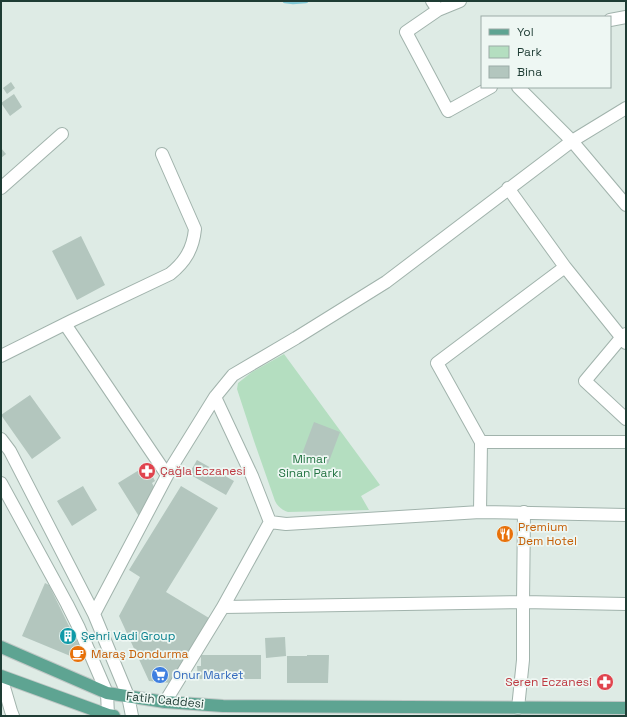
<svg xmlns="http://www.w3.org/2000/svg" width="627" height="717" viewBox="0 0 627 717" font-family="'Space Grotesk',sans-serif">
<rect width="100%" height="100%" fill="#deebe5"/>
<path fill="#b4dec0" d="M284,354L380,485L361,496L369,510L288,512C282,510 278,507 275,501L254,441L237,389L238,383L252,372Z"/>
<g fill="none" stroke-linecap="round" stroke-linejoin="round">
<path stroke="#80c8d5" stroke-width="4.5" d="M285,1L293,2L306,1"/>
</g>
<path fill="#b3c6be" d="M11,82L15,88L7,94L3,88Z
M14,94L22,107L10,116L1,103Z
M1,148L6,154L1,158Z
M81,236L105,285L77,300L52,251Z
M30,395L61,438L32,459L1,415Z
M314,422L340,432L328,464L302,454Z
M197,460L234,481L226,495L189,474Z
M144,467L146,471L149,469L155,481L152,483L156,491L140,518L118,483Z
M83,486L97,510L72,526L57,501Z
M181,486L218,508L166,592L209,618L171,683L149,681L119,616L140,577L129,570Z
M45,583L49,585L67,622L84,655L80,660L22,636Z
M285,637L286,656L266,658L265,638Z
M201,655H261V679H198L197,666H201Z
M307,655H329L328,683H287V656H307Z"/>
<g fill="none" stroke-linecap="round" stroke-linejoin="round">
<g stroke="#a1b3ac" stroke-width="14">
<path id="minor" d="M432,1L438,10L406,32L448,111L491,87
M438,10L460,1
M610,20L626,17
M518,87L572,141L626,205
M1,188L62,134
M508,188L565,267L626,343
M65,324L167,475
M626,334L621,338L585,381L626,419
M1,356L71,321L170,274C185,262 193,249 195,229L162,154
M215,397L252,476L270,522
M1,439L10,451L94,614L128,696L132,716
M481,442H626
M1,483L67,604L79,628L107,693L108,715
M480,512L481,442L437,363L565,267
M223,607L523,602L626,604
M94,614L171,468L215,397L233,375L296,338L386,282L572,141L626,108
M1,677L11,711L13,716
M165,702L223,607L270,522L286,524L480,512L626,515
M518,708L523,660V602L524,512"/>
</g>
<g stroke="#c0c8c6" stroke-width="14">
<path id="major" d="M1,647L107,693L165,702L223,706L626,708
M1,676L108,715L114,716"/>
</g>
<use href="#minor" stroke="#fff" stroke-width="12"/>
<use href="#major" stroke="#5ea492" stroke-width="12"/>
</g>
<defs>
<g id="pharmacy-disc" transform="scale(0.9)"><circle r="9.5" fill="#e0444e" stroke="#eef7f3"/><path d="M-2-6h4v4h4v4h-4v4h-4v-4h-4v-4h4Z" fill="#fff"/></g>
<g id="restaurant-disc" transform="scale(0.9)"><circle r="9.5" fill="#e8710a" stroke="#eef7f3"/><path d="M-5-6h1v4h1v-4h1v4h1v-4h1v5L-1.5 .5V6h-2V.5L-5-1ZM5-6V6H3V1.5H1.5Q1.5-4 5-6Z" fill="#fff"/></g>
<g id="building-disc" transform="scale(0.9)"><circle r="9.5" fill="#0f9aa8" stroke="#eef7f3"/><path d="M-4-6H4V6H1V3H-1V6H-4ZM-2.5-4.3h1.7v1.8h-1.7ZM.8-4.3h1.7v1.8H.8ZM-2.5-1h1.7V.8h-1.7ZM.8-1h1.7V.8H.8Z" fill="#fff"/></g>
<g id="cafe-disc" transform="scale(0.9)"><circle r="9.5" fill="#e8710a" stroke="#eef7f3"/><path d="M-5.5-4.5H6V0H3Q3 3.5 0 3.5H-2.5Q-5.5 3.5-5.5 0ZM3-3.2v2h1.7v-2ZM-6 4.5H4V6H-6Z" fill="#fff"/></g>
<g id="supermarket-disc" transform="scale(0.9)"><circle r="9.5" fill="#3f7fe0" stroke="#eef7f3"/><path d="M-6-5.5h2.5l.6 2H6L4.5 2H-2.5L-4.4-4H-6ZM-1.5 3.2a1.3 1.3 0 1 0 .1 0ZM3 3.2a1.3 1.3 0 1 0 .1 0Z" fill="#fff"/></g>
</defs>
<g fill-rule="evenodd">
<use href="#pharmacy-disc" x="147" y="471"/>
<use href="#restaurant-disc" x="505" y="534"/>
<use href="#building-disc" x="68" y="636"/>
<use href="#cafe-disc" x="78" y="654"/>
<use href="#supermarket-disc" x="160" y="675"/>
<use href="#pharmacy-disc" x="605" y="682"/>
</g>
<g text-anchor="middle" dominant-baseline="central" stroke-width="3.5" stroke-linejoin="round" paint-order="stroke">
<g font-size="12" fill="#257544" stroke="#eef7f3">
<text x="310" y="459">Mimar<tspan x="310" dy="14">Sinan Parkı</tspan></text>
</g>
<g font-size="12" fill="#be3a42" stroke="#eef7f3" text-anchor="start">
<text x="160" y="471">Çağla Eczanesi</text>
<text x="592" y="682" text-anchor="end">Seren Eczanesi</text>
</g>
<g font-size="12" fill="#c56008" stroke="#eef7f3" text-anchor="start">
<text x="518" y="527">Premium<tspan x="518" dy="14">Dem Hotel</tspan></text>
<text x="91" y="654">Maraş Dondurma</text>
</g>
<g font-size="12" fill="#0d838f" stroke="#eef7f3" text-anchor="start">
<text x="81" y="636">Şehri Vadi Group</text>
</g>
<g font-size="12" fill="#366cbe" stroke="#eef7f3" text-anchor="start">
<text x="173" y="675">Onur Market</text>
</g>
<g font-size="12" fill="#1e3c34" stroke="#eef7f3">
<text transform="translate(165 700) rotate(6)">Fatih Caddesi</text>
</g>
</g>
<rect width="627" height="717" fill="none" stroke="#1e3c34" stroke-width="4"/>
<rect x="481" y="16" width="130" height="72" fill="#eef7f3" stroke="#9baca7"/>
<rect x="489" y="29" width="20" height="6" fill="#5ea492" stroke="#9baca7"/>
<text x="517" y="36" font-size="12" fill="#1e3c34">Yol</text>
<rect x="489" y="46" width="20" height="12" fill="#b4dec0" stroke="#9baca7"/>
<text x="517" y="56" font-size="12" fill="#1e3c34">Park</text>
<rect x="489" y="66" width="20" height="12" fill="#b3c6be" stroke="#9baca7"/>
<text x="517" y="76" font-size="12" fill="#1e3c34">Bina</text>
</svg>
